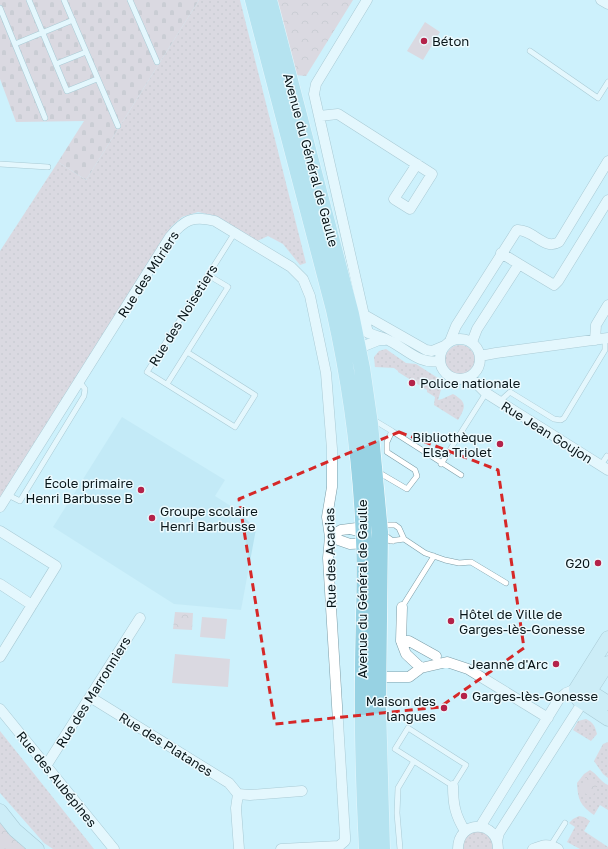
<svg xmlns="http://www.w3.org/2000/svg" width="608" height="849" viewBox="0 0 608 849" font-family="'Golos Text',sans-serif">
<defs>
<pattern id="grass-dots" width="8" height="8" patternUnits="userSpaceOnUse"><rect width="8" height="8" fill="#e9bdc1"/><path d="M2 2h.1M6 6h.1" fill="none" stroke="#c6a2a5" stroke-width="1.8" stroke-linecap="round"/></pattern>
<pattern id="cemetery-stones" width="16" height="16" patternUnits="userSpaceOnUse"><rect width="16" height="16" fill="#e9bdc1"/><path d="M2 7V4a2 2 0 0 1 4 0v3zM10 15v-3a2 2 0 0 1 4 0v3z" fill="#c6a2a5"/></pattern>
<pattern id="park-crowns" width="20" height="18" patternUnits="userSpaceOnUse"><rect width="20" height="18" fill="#e9bdc1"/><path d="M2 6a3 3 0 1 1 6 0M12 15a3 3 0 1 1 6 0" fill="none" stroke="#c6a2a5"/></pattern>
</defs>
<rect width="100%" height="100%" fill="#cdf1fc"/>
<path fill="#b7e3f1" d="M122,417L225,480L215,496L237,510L256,529L241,610L174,604L53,527Z"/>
<path fill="url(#grass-dots)" d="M199,0H240L306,263L300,265L283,244L268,236L255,242L216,216L198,212L182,217L171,227L0,498V251L58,162L86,180Z
M445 360a15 15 0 1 1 30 0a15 15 0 1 1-30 0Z
M386,349L406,363L416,364L441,380L442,386L438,400L442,399L453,394C467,402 466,407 458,420L434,405L435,397L427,392V390L398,372V371L394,368L375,367L374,357L379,351Z
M586,719C593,722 595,726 597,734L591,741L573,730L578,721Z
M0,731L94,849H53L44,843L0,793Z
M608,742V778L603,774L594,761L603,744Z
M590,770C597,774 601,782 608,785V810L600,805L594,815C580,805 578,800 577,783L584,774Z
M579,816L584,817L590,821L584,831L608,847V849H580L567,842L575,827L569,823L573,819Z
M484,828L498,849H458L460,837Z"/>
<path fill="url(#cemetery-stones)" d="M0,0H199L86,180L58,162L84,121L16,122L0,79Z"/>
<path fill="url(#park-crowns)" d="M276,0H353L306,76L295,75Z
M175,612L193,613L192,630L173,629Z
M586,777L599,783L592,797L579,790Z
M0,817L28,849H0Z"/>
<path fill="#e9bdc1" d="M425,22L440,32L423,60L407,51Z
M202,617L227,619L225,639L200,637Z
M175,654L230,659L228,687L172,683Z"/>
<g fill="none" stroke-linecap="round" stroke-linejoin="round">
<g stroke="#7c9da7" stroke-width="6">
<path id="lane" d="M29,0L67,91L97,79
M64,0L118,126
M130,0L157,62
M0,8L45,118
M15,44L73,20
M530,51L598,98L608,82
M56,64L86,52
M0,164L48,167
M187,352L255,395L235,427L147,372L234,234
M167,384L228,287L208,275
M499,402L510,392L554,419L561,420L564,418L605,350V339
M372,419L392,431
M441,464L486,393
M601,465L607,456
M378,472L407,489L417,476L415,470L387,452V442L392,431L461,475
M8,495L20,501L84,396L85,389L79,381
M382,525H395L399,528L404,539L425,553L445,560L459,563L471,562L506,583
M383,534L393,541
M390,541L404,539
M402,607L434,556
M408,728L466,765L453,786L395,749Z
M551,845L565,823
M400,849L397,813L398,788L414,761"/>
</g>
<g stroke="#7c9da7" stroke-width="11">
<path id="street" d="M367,0L316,84L314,94L368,333
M601,0L608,4
M319,116L338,114L432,174L410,209L394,199L417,164
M501,253L519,264
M361,313L426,350L432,351L444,346
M363,330C372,336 381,336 390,341C406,349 420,365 439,361
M440 359a20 20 0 1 1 40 0a20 20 0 1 1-40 0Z
M595,340L596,325L608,305
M450,341L456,326L517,230C533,229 544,251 559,242L608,161
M472,342L477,329L519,264L554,285L558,281L608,200
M359,348L379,340H385
M480,356L496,353L608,338
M470,377L486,393L608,470
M0,507L170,237C184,220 193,215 215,221L291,267L303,279L310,296L326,373L332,449V487L327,517L330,537L328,558L345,836V841L339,846L281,849
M350,529L361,532L365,537
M0,531L56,566L0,657
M330,537L341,530L380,525
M330,537L350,544L369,543
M0,584L32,605
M402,607L401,641L406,654L421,668L447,662L468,669L548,718
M401,641H409L436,656
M378,677H409L421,668
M90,697L229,783L238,794
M0,709L114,849
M46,766L140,618
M453,786C453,804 455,815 465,831
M238,794L250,795L302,791
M238,794L236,808L239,849
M480,827L559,699L566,693L576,689
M497,841L499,833L586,697
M458,849C458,819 498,820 498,849
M533,849C543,845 548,843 558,849"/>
</g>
<g stroke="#7c9da7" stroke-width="15">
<path id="secondary" d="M576,689L608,638
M576,689L577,697L579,700L608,719
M576,689H586L608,703
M590,691L608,663
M0,811L15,830L37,849"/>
</g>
<g stroke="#fff" stroke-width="17">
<path id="primary" d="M253,0L334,310C351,386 361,463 364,540C366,584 363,627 363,671C362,730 364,789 367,849
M269,0L351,314L362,368L370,424L380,532L378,707L382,849"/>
</g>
<use href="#lane" stroke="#fff" stroke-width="5"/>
<use href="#street" stroke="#fff" stroke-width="10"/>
<use href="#secondary" stroke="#cbe8f1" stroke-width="14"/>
<use href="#primary" stroke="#97d2e3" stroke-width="16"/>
</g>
<path d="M0 0H608V849H0ZM399,432L498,470L524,648L440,707L275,724L239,499Z" fill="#cdf1fc" fill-opacity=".55" fill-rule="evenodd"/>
<path fill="none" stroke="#d62828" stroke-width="3" stroke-dasharray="8 5" stroke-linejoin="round" d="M399,432L498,470L524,648L440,707L275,724L239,499Z"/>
<g fill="#b42249" stroke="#ecfafe" stroke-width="1.5">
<circle cx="424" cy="41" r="4"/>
<circle cx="412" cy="383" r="4"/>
<circle cx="500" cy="444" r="4"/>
<circle cx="141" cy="490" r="4"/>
<circle cx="152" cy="518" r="4"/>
<circle cx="598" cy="563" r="4"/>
<circle cx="451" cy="621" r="4"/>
<circle cx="556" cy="664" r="4"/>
<circle cx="464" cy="696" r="4"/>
<circle cx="444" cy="708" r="4"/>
</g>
<g text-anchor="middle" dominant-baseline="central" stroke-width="3" stroke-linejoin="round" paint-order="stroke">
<g font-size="13" fill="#081519" stroke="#ecfafe" text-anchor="start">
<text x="432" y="41">Béton</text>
<text x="420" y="383">Police nationale</text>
<text x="492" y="437" text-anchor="end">Bibliothèque<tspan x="492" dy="15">Elsa Triolet</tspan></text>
<text x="133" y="483" text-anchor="end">École primaire<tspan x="133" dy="15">Henri Barbusse B</tspan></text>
<text x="160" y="511">Groupe scolaire<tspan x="160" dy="15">Henri Barbusse</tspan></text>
<text x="590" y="563" text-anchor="end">G20</text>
<text x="459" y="614">Hôtel de Ville de<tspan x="459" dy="15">Garges-lès-Gonesse</tspan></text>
<text x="548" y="664" text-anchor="end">Jeanne d'Arc</text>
<text x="472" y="696">Garges-lès-Gonesse</text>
<text x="436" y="701" text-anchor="end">Maison des<tspan x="436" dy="15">langues</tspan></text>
</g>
<g font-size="13" fill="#081519" stroke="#ecfafe">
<text transform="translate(311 160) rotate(75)">Avenue du Général de Gaulle</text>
<text transform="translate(148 274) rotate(-57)">Rue des Mûriers</text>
<text transform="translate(183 315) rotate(-58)">Rue des Noisetiers</text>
<text transform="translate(547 432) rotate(32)">Rue Jean Goujon</text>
<text transform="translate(330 558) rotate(-91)">Rue des Acacias</text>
<text transform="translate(362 589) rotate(-90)">Avenue du Général de Gaulle</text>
<text transform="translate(93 692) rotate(-58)">Rue des Marronniers</text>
<text transform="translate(166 744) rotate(32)">Rue des Platanes</text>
<text transform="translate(57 779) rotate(51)">Rue des Aubépines</text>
</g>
</g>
</svg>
